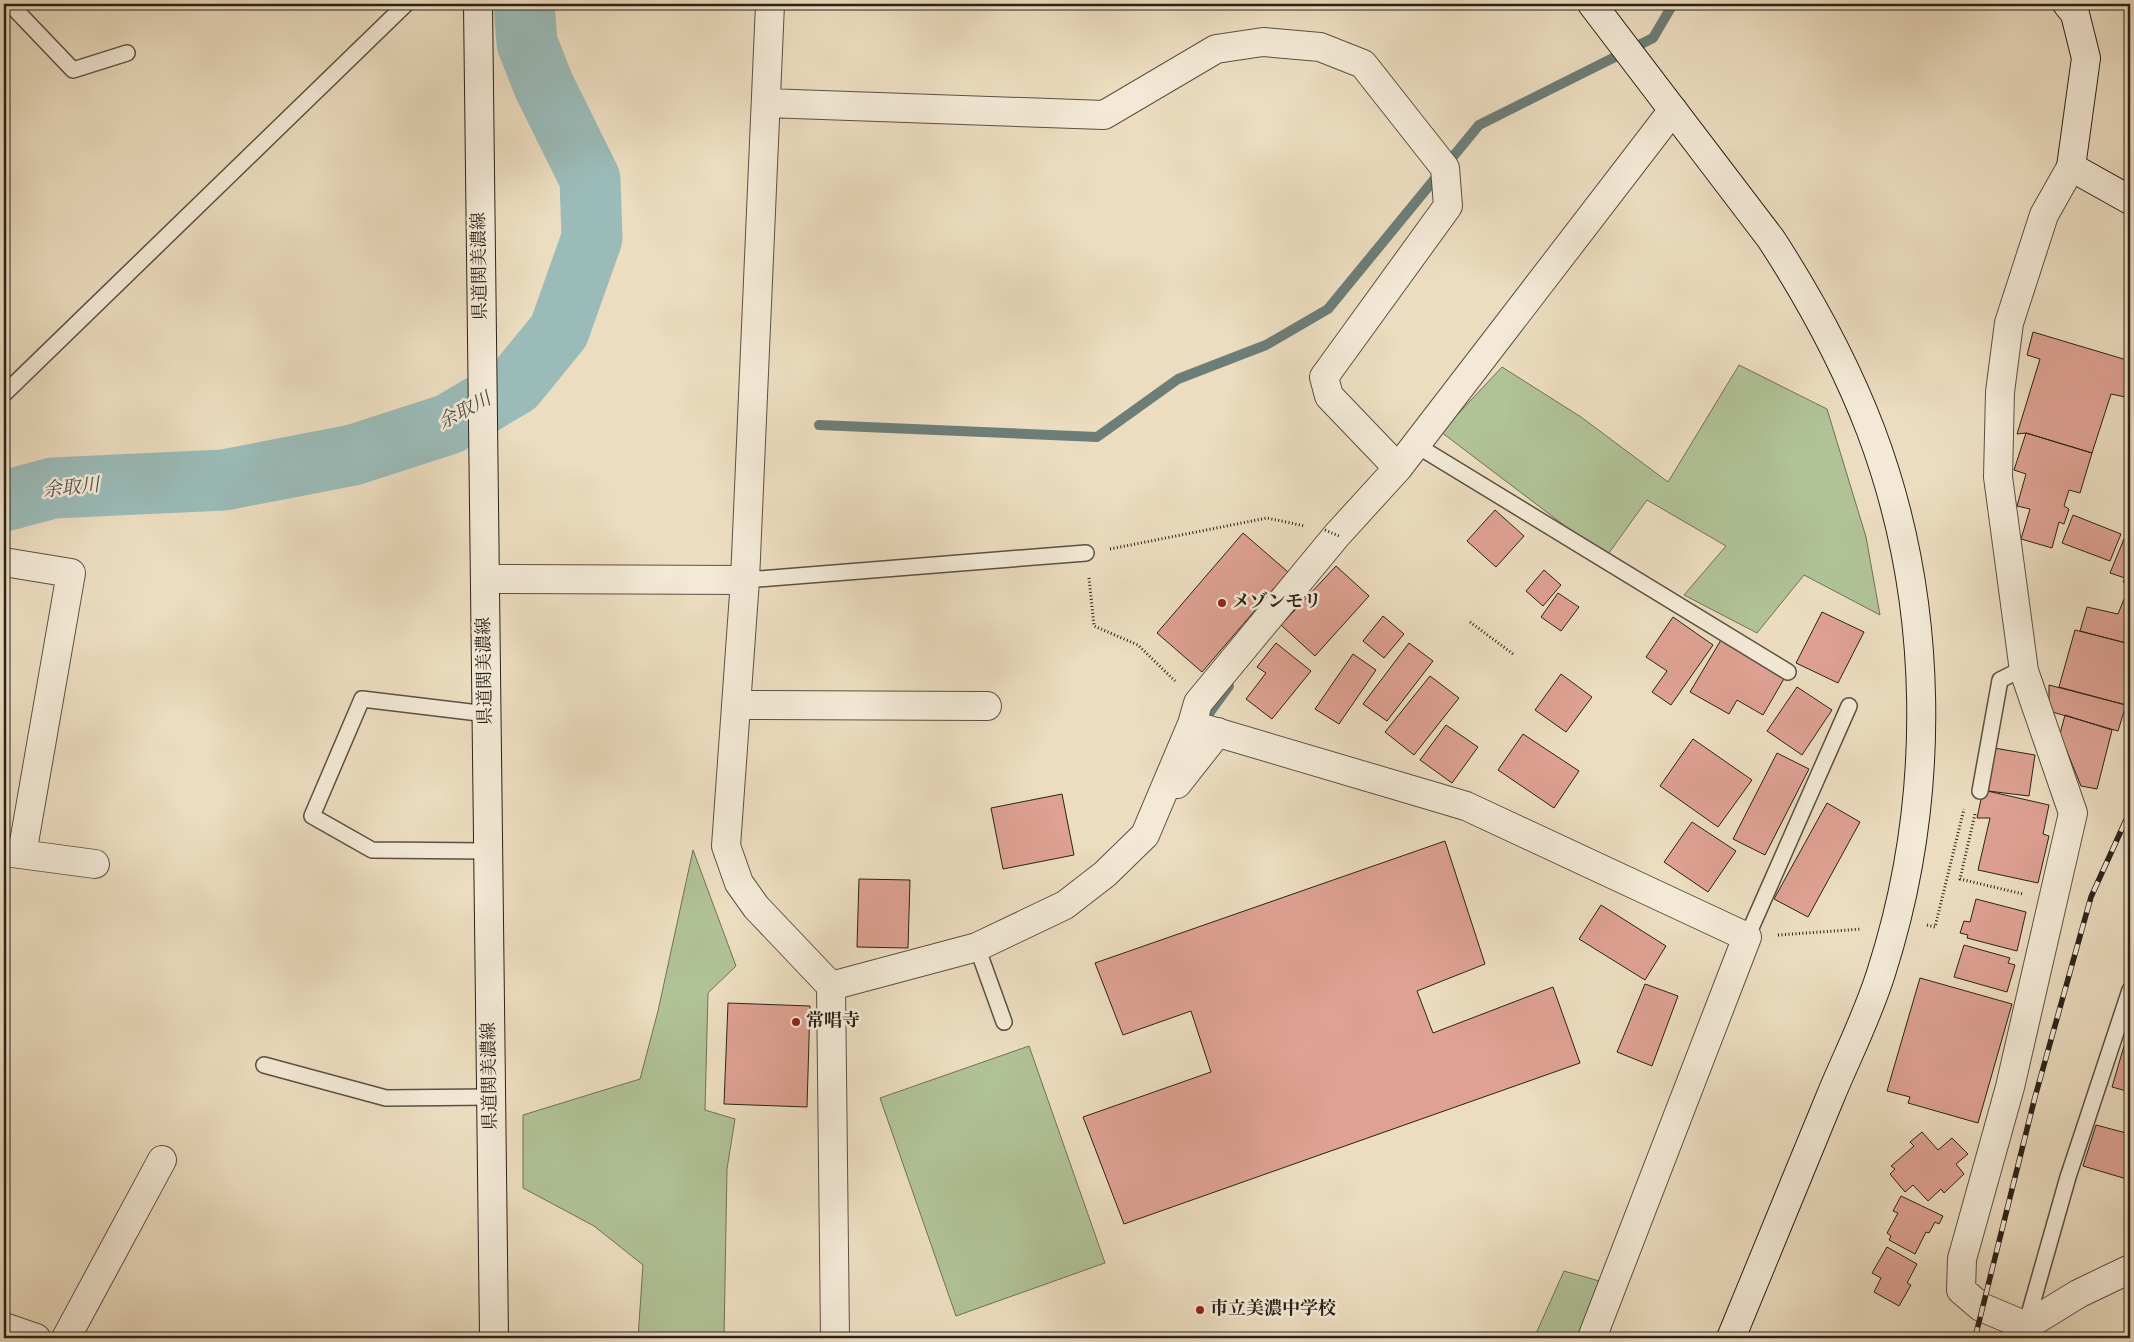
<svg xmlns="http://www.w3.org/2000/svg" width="2134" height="1342" viewBox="0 0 2134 1342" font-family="'Sorts Mill Goudy','Noto Serif JP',serif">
<rect width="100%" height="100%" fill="#ecddc0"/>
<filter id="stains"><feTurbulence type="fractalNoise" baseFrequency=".004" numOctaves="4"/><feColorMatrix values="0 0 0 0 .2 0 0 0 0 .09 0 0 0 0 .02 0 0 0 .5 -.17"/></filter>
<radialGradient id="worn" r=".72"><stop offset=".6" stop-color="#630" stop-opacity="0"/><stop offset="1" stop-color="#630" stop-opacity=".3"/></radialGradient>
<path fill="#b1c297" stroke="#6e7258" d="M1739,365L1827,409L1866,537L1880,615L1804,575L1757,633L1684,595L1726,546L1647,500L1606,557L1441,432L1502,367L1581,417L1668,482Z
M693,850L736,966L708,993L705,1110L735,1119L727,1169L724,1338H638L643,1265L594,1226L523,1188V1115L640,1079L658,1011Z
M1029,1046L1105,1263L956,1316L880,1098Z
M1564,1271L1603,1282L1578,1338H1534Z"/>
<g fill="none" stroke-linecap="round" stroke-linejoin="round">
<path stroke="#6d7e78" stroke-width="10" d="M819,425L1097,437L1178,379L1266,345L1328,309L1479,125L1653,38L1673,4
M1202,723L1229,686"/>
<path stroke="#9abbb8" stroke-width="61" d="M4,501L53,488L224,480L353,455L449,424L515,385L559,331L592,238L590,179L544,86L527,43L524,4"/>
</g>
<path fill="#dea193" stroke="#2a2219" d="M2033,332L2130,361V398L2111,394L2092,453L2026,433L2017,434L2040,359L2027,355Z
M2026,433L2092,453L2080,493L2069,490L2064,506L2069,509L2064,524L2059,522L2052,548L2021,539L2030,509L2017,506L2026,474L2014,470Z
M1495,510L1524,536L1496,567L1467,541Z
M2073,515L2121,534L2110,561L2062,543Z
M1243,533L1288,572L1202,672L1157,633Z
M2126,534L2130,535V586L2123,582L2125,578L2110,573Z
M1336,566L1369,596L1315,656L1281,625Z
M1544,570L1561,585L1543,606L1526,591Z
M1558,593L1579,607L1561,631L1541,617Z
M2124,599L2130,601V644L2080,631L2087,607L2118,614Z
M1822,612L1864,632L1838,683L1796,663Z
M1383,616L1404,634L1384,658L1363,641Z
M1673,617L1713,645L1671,705L1652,692L1667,671L1646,657Z
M2075,630L2130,644V689L2126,705L2059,687Z
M1721,640L1785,677L1763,715L1737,700L1729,714L1690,692Z
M1276,643L1311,671L1272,719L1246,699L1266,673L1257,667Z
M1409,643L1433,661L1387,721L1363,704Z
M1353,654L1376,670L1339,724L1315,709Z
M1561,674L1592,697L1566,732L1535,710Z
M1430,676L1459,698L1414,755L1385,732Z
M2049,685L2126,705L2118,731L2049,711Z
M1797,687L1832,710L1802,755L1767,731Z
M2065,715L2112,730L2097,789L2081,786L2060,734Z
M1446,725L1478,747L1452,783L1420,760Z
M1523,734L1579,771L1554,808L1498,770Z
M1693,739L1752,780L1718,827L1660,786Z
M1994,748L2035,755L2029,796L1988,791Z
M1777,753L1809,769L1765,855L1733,839Z
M1983,790L2049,805L2043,834L2049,836L2038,883L1978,870L1990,818H1977Z
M1062,794L1074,855L1003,869L991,808Z
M1827,803L1860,822L1808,917L1774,899Z
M1692,822L1736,851L1708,892L1664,862Z
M1445,841L1485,964L1417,991L1433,1033L1553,987L1580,1063L1124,1224L1083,1117L1211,1072L1191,1011L1123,1035L1095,963Z
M859,879L910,880L908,948L857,947Z
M1976,899L2026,912L2017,951L1967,938L1968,935L1960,933L1964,921L1970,922Z
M1601,905L1666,946L1645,980L1579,939Z
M1964,945L2010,958L2008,963L2015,965L2007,992L1954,977Z
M1920,978L2012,1004L1978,1123L1908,1103L1910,1097L1887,1091Z
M1645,984L1678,996L1652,1066L1617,1052Z
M728,1003L810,1006L807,1107L724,1104Z
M2124,1046L2130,1048V1092L2112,1087Z
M2096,1125L2130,1134V1180L2083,1166Z
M1922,1132L1938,1150L1952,1138L1968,1154L1956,1164L1964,1174L1944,1193L1941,1189L1928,1201L1913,1185L1905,1192L1890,1174L1895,1169L1891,1166L1914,1146L1910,1142Z
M1901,1196L1943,1216L1939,1224L1935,1222L1929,1233L1926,1232L1915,1254L1889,1240L1891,1236L1887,1233L1898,1213L1893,1211Z
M1887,1247L1917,1264L1907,1283L1911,1285L1899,1306L1874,1292L1881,1278L1872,1273Z"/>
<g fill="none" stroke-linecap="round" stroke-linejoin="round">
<g stroke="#5a5143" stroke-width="18">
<path id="lane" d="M10,4L73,70L127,53
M4,394L406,4
M1416,445L1788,672
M745,580L1086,553
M487,714L362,699L312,816L372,850L488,851
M1980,791L2000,680L2024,668
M1747,937L1849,706
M977,947L1004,1022
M264,1065L386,1098L491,1097
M2026,1325L2068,1177L2130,990"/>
</g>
<g stroke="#5a5143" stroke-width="30">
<path id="street" d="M770,4L745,580L726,846L739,883L756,907L831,986L835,1338
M766,103L1104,115L1216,49L1263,42L1320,47L1363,64L1445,168L1448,206L1324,377L1329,396L1398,468
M4,562L71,573L22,854
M485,579L745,580
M736,705L987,706
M1192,725L1466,806L1747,937L1592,1338
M1177,784L1218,732
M5,852L95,864
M831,986L977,947L1065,905L1105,874L1145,835L1192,724L1198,703L1337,535L1398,468L1673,110
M2026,1326L1981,1307L1961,1290L1962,1259L2010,1087L2073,813L2024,671L1998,477L2000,392L2009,323L2044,215L2071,167
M4,1327L36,1338
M66,1338L162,1160
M2019,1338L2026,1326L2078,1294L2130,1269"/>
</g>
<g stroke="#2a2219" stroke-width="30">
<path id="secondary" d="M478,4L494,1338
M1592,4L1771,239C1810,299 1845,363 1871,431C1935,601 1937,797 1882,970C1869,1013 1848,1054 1831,1095C1798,1176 1764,1257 1731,1338
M2067,4L2075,14L2086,58L2071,167L2130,200"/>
</g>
<path stroke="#2a2219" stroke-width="3" stroke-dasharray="1 2.5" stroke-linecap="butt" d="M1110,549L1267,518L1305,526
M1089,578L1094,626L1138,645L1175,681
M1470,622L1513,654
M1975,814L1960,879L2023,894
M1927,925L1935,927L1964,809
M1778,935L1861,929"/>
<use href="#lane" stroke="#f3e9d6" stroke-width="15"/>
<use href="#street" stroke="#f3e9d6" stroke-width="28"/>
<use href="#secondary" stroke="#f3e9d6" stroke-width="28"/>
<g stroke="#2a2219" stroke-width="5.5">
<path id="rail" d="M1975,1338L2035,1097L2091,897L2130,811"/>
</g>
<use href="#rail" stroke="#f3e9d6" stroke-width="4" stroke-dasharray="11" stroke-linecap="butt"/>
<path stroke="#2a2219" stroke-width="3" stroke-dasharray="1 2.5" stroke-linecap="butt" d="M1325,530L1339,536"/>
</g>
<g fill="#8f2418" stroke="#f3e9d6" stroke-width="2">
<circle cx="1222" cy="603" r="5"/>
<circle cx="796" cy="1022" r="5"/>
<circle cx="1200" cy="1310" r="5"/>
</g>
<g text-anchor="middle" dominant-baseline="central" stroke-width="5" stroke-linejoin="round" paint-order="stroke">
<g font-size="18" fill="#2a2219" stroke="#f3e9d6">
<text transform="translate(481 266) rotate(-91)">県道関美濃線</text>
<text transform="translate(486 671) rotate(-91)">県道関美濃線</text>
<text transform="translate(491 1076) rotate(-91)">県道関美濃線</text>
</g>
<g font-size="18" font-weight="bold" fill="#2a2219" stroke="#f3e9d6" text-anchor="start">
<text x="1232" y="603">メゾンモリ</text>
<text x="806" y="1022">常唱寺</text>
<text x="1210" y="1310">市立美濃中学校</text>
</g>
<g font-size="19" font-style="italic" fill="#4c5049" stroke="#f3e9d6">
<text transform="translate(465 412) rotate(-28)">余取川</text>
<text transform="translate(71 489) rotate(-6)">余取川</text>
</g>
</g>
<rect width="2134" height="1342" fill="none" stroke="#ecddc0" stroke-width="20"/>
<rect x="5" y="5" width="2124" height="1332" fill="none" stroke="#2a2219" stroke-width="2.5"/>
<rect x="10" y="10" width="2114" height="1322" fill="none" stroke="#2a2219"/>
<rect width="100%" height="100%" filter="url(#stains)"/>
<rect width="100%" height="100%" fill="url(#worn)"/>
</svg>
